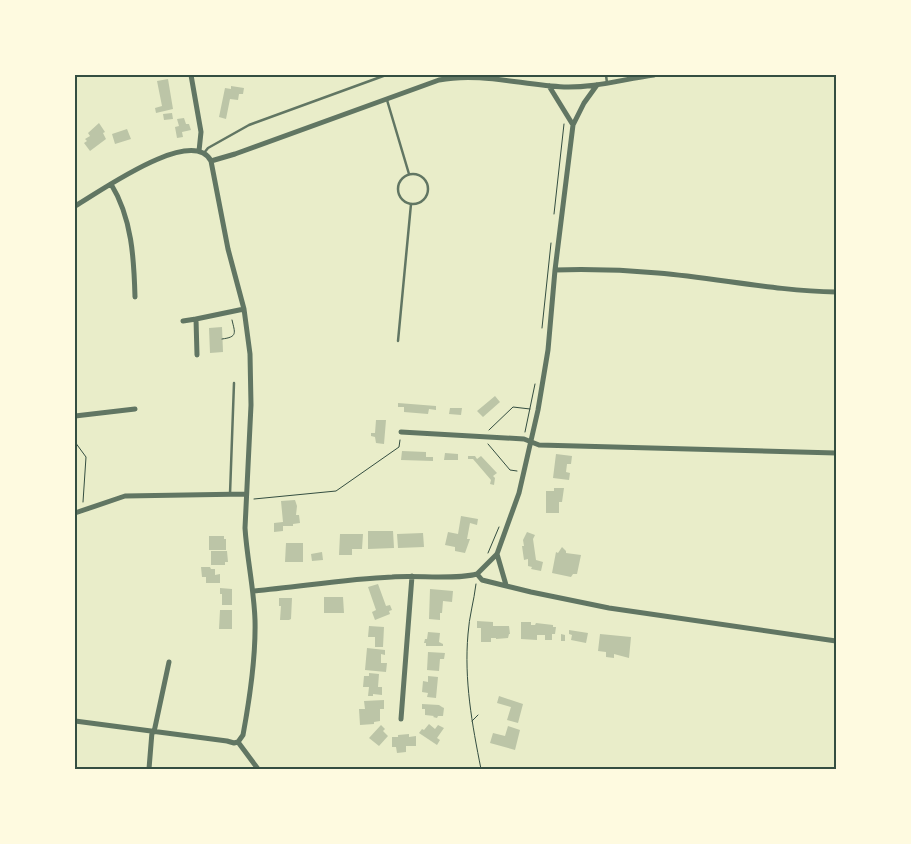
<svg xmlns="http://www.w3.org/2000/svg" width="911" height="844" viewBox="0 0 911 844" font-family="'Roboto Condensed',sans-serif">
<rect width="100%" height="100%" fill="#e9edc9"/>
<path fill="#bcc5a7" d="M168,79L173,109L156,113L155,108L162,106L157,81Z
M231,86L244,88L243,94H239L238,100L230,99L226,119L219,117L225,88L231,89Z
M172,113L173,119L164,120L163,114Z
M184,118L186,124H189L191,130L182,132L183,137L177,138L175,127L179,126L177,119Z
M99,123L105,132L103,133L106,139L90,151L84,143L87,141L85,139L90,136L88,133Z
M127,129L131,139L115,144L112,134Z
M222,327L223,352L210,353L209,328Z
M495,396L500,402L483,417L477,411Z
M398,403L436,406V410L429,409L428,414L404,412V407H398Z
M450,408H462L461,415L449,414Z
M376,420H386L384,444L376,443L375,437L371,436V433H375Z
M402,451L426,452V457H433V461L401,460Z
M445,453L458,454V460H444Z
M556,454L572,456L571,464H567L566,472L570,473L569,480L553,478Z
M468,456H475L477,459L481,456L497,473L493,476L495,478L494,485L490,484L491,480L473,459H468Z
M554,488H564L562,502H559V513H546V491H554Z
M295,500L297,506L296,515H299L300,523L293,524V526H283V531L274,532V523L283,522L281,501Z
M461,516L478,519L477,525L470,523L467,539H470L465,553L455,551V547L445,545L448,532L458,534Z
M368,531H393L394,548L368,549Z
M527,532L535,535L533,539L536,560L543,562L541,571L531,569L532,567L528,566V559L524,560L522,546H524L523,540Z
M423,533L424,547L398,548L397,534Z
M340,534H363L362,549H352V555H339Z
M209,536H224V539H226V550H209Z
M286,543H303V562H285Z
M562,547L566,551V553L581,555L577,574H573L571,577L552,573L556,552L558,553Z
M211,551H227L228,562H225V565H211Z
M322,552L323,560L312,561L311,554Z
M201,567H210L211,569H215V575L220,574V583H206V577H202Z
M378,584L386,606L390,605L392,610L389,611L390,614L375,620L372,612L376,610L368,587Z
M220,588L232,589V605H222V594H220Z
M430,589L453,591L452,602L443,601L442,613H440V620L429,619Z
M324,597H343L344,613H324Z
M279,598H292L291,619L289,620H280L281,606H279Z
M220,610H232V629H219Z
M477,621L493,622V626H509L510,634H509L508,638L496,639V638H491V642H481V628H477Z
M521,622H531V625H535L536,623L553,625V627H556L555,634H552V640H545V635H537V640L521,639Z
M369,626L384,627L383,647H375V637H368Z
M569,630L588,633L586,643L571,640L572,635L569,634Z
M428,632L440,633L439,642L443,644V646H426V643H424L425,639H427Z
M561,634L565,635V641H561Z
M600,634L631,637L629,658L614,654V658L606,657V652L598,651Z
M367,648L385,650V655L381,654V663H387L386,672L365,670Z
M428,652L445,653L444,659H440L439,671L427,670Z
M369,673L379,674L378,687H382V695L373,694V696H368L369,687H363L364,676H369Z
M428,676L438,677L436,698L427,697L428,693L422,692L423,681L428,682Z
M499,696L523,704L518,723L507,720L511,707L497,703Z
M384,700V709H380V721L374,722V724L360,725L359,709H365L364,701Z
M422,704L439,705L442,707L444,708L443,716H438L437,718L433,717L434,716L425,715V709H422Z
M429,724L435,729L438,725L444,728L437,738L440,740L437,745L419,733L422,729L424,730Z
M381,725L385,729L383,731L388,736L379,746L369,738Z
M508,726L520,730L515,750L490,743L493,733L505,736Z
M409,734V737L416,736V746H406V752L397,753L396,747H392V737H398V735Z"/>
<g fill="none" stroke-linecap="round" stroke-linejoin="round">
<path stroke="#344e41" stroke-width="1" d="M554,214L564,124
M542,328L551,243
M222,339C238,337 235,333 232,320
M489,430L513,407L530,409
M525,432L535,384
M75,442L86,457L83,502
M488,444L510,470L517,471
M254,499L336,491L399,447L400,440
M488,553L499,527
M476,584C474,601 469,617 468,634C464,680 472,724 481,769
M472,721L478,715"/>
<path stroke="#617663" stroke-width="2.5" d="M606,75L607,83
M387,100L409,174
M204,153L208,148L249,125L386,75
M398 189a15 15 0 1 1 30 0a15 15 0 1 1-30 0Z
M398,341L411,204
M230,494L234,383"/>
<path stroke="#617663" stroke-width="5" d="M191,75L201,132L199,151
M573,125L584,103L597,85
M211,161L235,154L439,80C480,72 522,85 564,87C594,88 624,79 654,75
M111,184C132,218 134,259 135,297
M75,206C98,193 192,125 211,161L228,249L244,309L250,354L251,405L245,528C247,559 254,589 255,620C256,658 250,697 243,735L238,742
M555,270C589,269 624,270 658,273C717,278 776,291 836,292
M183,321L196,319
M197,355L196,319L244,309
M75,416L135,409
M401,432L524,439L539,445L836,453
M75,513L125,496L246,494
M497,554L506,585
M477,574L497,554L519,493L538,410L548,350L555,270L573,125L549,86
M477,574L482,580L531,592L609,608L836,641
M253,591C299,587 345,579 392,577C418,575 453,580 477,574
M401,719L412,576
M75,721L227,741L234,743L238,742
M154,732L169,662
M238,742L258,769
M149,769L152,732"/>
</g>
<rect width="911" height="844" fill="none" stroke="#fefae0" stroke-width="152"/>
<rect x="76" y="76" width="759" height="692" fill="none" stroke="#344e41" stroke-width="2"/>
</svg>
